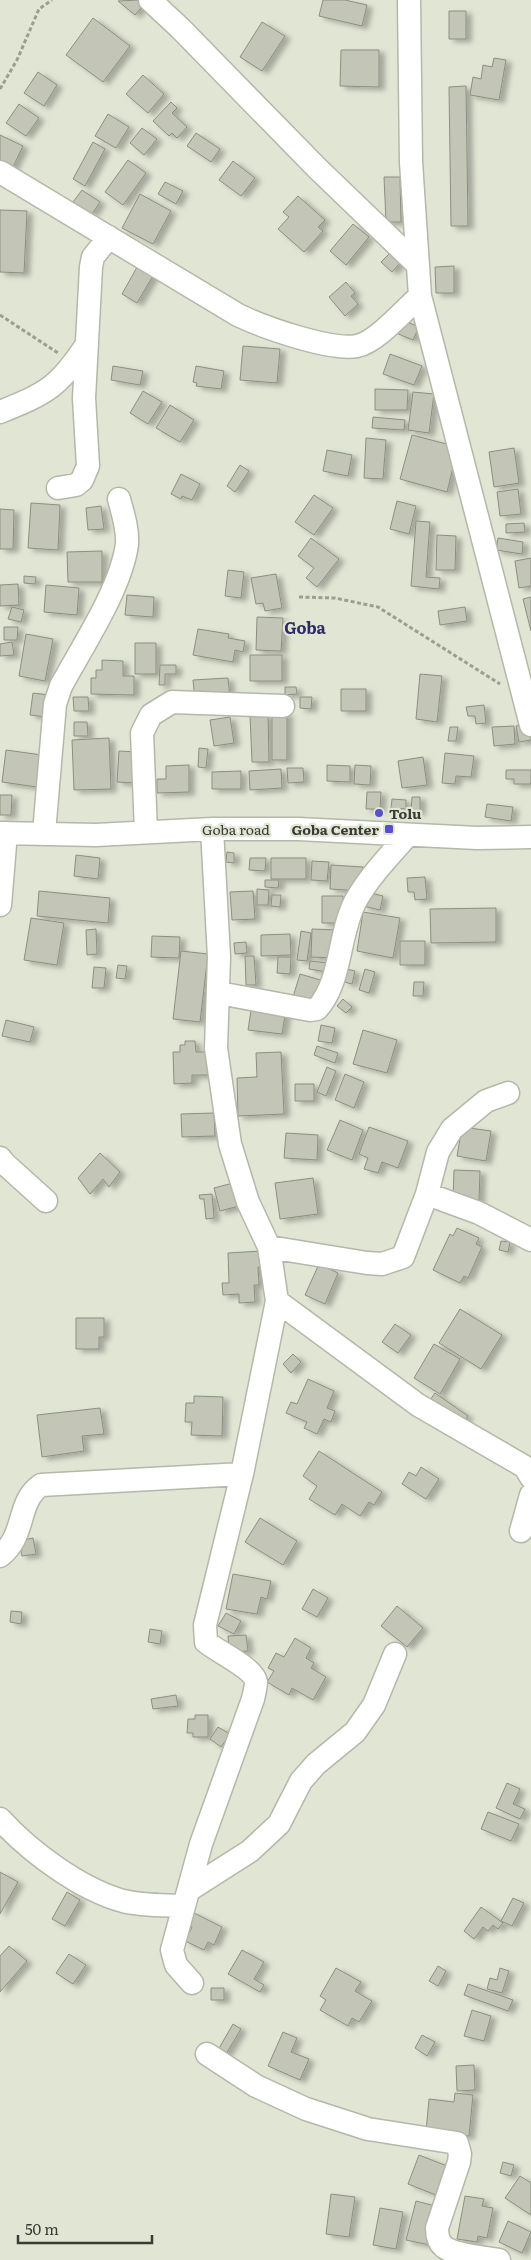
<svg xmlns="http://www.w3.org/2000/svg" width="531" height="2260" viewBox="0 0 531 2260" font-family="Literata,serif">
<defs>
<filter id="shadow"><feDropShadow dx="5.5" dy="3" stdDeviation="2.5" flood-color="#0004"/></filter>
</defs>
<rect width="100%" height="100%" fill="#e1e5d4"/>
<path fill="#c3c6b6" stroke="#8c8f80" filter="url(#shadow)" d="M139,0L144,4L135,15L118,1Z
M323,0H345L367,5L362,26L319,16Z
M449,11H466V39H449Z
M93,18L130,46L103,82L66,55Z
M262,22L285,36L262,71L240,57Z
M341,50H379V87L340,86Z
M494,58L506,60L499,100L470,95L473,77L481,79L483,65L492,67Z
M38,72L57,85L44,106L24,93Z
M143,75L164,94L148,113L126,94Z
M466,86L468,226H451L449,87Z
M171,102L177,108L172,113L187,127L177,138L172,133L169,136L153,121Z
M19,104L39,118L26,136L6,123Z
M108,114L129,127L116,148L95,136Z
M142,128L157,139L144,155L130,143Z
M196,133L220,149L211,162L187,146Z
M0,135L23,146L12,169L0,163Z
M93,142L105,149L85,186L73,179Z
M128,160L146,173L123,205L105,192Z
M233,161L255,178L241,196L219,180Z
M384,177H400L401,222H386Z
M165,182L183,191L176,204L158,194Z
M82,190L100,202L92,214L73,202Z
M140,194L171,211L153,244L122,228Z
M298,196L325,220L318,227L323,231L304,252L278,229L289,217L283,212Z
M0,210L27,211L24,273L0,272Z
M353,224L369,237L346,265L330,251Z
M391,252L401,262L392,272L381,262Z
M141,260L157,269L137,303L122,294Z
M454,266V293H436L435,267Z
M346,282L355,293L351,296L358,304L345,316L329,297Z
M402,320L419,327L413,340L396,333Z
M243,346L280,349L277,383L240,380Z
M390,354L422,366L414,385L383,374Z
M113,366L143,371L140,385L111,380Z
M196,366L224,371L221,389L196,386L197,383L193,382Z
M375,389L408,390L407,410H375Z
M143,391L162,402L148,424L130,413Z
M413,392L434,394L429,433L408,430Z
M170,405L194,420L180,442L156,428Z
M373,417L405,420L404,430L372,428Z
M412,435L458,447L447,492L400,479Z
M366,438L386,440L383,479L364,478Z
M514,448L519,483L494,487L489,452Z
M327,450L352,455L348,476L323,471Z
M240,465L249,471L235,492L227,486Z
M181,474L200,484L192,500L182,496L181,499L171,494Z
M518,489L521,514L500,516L497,492Z
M314,495L333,508L314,535L295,522Z
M397,501L416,506L409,534L390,529Z
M31,503L60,505L58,550L28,548Z
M101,506L104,529L88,530L86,508Z
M0,509L14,510L13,549H0Z
M416,521L430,522L426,577L440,578L439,589L411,586Z
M524,523L525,532L506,533V524Z
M437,535L456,536L455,570H436Z
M311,538L339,559L317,587L306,578L314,568L298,556Z
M498,538L523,542L522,554L496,550Z
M102,551V582H68L67,552Z
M531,558V586L519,588L515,561Z
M228,570L244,572L241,598L225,596Z
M276,574L282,608L265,611L263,603L256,604L251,578Z
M24,576L36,577L35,584L24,583Z
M18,584L19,605L0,606V585Z
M46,585L79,588L77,615L44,612Z
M127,595L154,597L153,617L125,615Z
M531,597V631L523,599Z
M12,607L24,610L21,622L8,619Z
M465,607L467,621L440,625L438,611Z
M257,617L283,618L281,651L256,650Z
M4,627H18L17,640H4Z
M198,629L229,634L228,638L245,641L243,652L235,650L233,662L193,655Z
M26,634L53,639L45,681L19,676Z
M12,642L14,655L0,656V644Z
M135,643H156V674H135Z
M250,655H282V681H250Z
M102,660L123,661V676H134V695L91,694V678H96V670H102Z
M160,665H176V674H165V685H159Z
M420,674L442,676L437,722L416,719Z
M228,678L230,698L195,700L193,680Z
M285,687H296L297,694L285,695Z
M341,689H366V711H341Z
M33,693L49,695L46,717L30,715Z
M73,697H88L89,711H74Z
M300,697H312L311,709L300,708Z
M484,705L486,723L476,724L475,716H468L466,707Z
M272,713H287V760H272Z
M268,714L269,762H252L250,715Z
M230,717L234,743L214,746L210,720Z
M74,722H87L88,736H74Z
M530,724L531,740L519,742L516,726Z
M514,726L515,744L494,746L492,727Z
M450,727H458L456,741H448Z
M109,738L111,789L74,790L72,740Z
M199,748L208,749L206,768L198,767Z
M6,750L49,756L44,788L2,782Z
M119,751L138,752L136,783L117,782Z
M445,753L474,756L471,777L456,776L455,784L442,783Z
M423,757L427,785L402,788L398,761Z
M189,765V792L157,793V779H166V766Z
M327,765L350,766V782L327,781Z
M355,765L371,766L370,785L354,784Z
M287,768H303L304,782L288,783Z
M281,769L282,788L250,790L249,771Z
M506,770H531V784H514V779H506Z
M241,771V789H212V772Z
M367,792H381L380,809H366Z
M0,795H12L11,815H0Z
M412,797H420V812H411Z
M392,799L406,800V809L391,808Z
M487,804L513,807L511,821L485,817Z
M227,852L234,853V863L226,862Z
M76,855L100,858L98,879L74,876Z
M250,858H266L265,871L249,870Z
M271,858H306V879H271Z
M312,861L329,862L327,881L311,880Z
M331,865L363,867L362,891L330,889Z
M425,877L427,899L415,900L414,892H408L407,878Z
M265,880H279L278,888L265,887Z
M257,889L269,890L268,905H257Z
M39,891L110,898L108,923L37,916Z
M253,891L255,919L232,920L230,892Z
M366,892L383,896L380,910L363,906Z
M272,895H281L280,907L271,906Z
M322,896H343V923H322Z
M496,908V942L431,943L430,909Z
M363,912L400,918L393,958L357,951Z
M31,918L64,923L57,965L24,960Z
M96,929L97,954L87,955L86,930Z
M312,929L338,930L336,958L311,957Z
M301,931L311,933L307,961L297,960Z
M290,934L291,955L261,956V935Z
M152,936L180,937L179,958L151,957Z
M400,941H425V965H400Z
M246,942L247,953L235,954L234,943Z
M181,951L208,954L200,1022L173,1019Z
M245,956H254L256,985H246Z
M278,957H291L290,974L277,973Z
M310,961L329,963L327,972L309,969Z
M118,965L127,966L125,979L116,978Z
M94,967L106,968L104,988H92Z
M347,969L355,971L352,984L344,982Z
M365,969L375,972L369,993L359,990Z
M300,974L327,982L320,1006L293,997Z
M414,982H424L423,996H413Z
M343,999L352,1007L346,1013L337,1006Z
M252,1004L286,1008L282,1034L248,1030Z
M6,1020L34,1027L30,1042L2,1036Z
M321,1025L335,1028L332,1043L318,1041Z
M363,1030L397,1040L387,1073L353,1064Z
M185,1041H195L196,1052H208V1075H192V1083L174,1084L173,1052H180V1045H185Z
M317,1046L338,1053L335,1063L314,1055Z
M281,1052L284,1114L238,1116L237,1078L257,1077L256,1053Z
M327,1067L336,1071L326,1096L317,1092Z
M345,1074L364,1082L354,1108L335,1100Z
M295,1084H314V1101H295Z
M214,1113L215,1136L182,1137L181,1114Z
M340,1120L363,1130L352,1160L327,1150Z
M369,1127L408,1141L398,1168L382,1162L378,1173L364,1169L368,1158L359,1154Z
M462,1127L491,1131L486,1161L457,1156Z
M286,1133L318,1135L317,1160L284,1158Z
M100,1153L120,1172L109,1187L103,1179L90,1194L78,1178Z
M454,1170L480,1171L479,1201L453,1200Z
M313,1178L318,1214L280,1219L275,1183Z
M233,1183L239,1206L220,1211L214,1188Z
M212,1194L214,1218L206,1219L204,1199H200L199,1195Z
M457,1228L479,1238L476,1244L482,1247L468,1278L464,1276L460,1283L433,1270L450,1234L453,1236Z
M501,1241L510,1242L508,1252L499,1250Z
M262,1251L263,1267H258L259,1285H254L255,1302L239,1303V1294L223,1295L222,1283H229L228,1253Z
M319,1264L338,1273L325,1304L305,1295Z
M460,1309L502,1335L481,1369L439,1343Z
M76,1318H104V1337H99V1349H76Z
M395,1324L411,1335L398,1353L382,1342Z
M434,1344L460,1359L440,1394L414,1378Z
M293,1354L301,1362L291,1373L283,1364Z
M308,1379L334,1391L327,1408L335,1411L331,1422L324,1419L317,1434L304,1428L307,1422L286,1413L291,1402L297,1404Z
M435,1393L468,1416L463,1423L430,1400Z
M194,1396L223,1397L222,1436L191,1435L192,1422H185L186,1403H194Z
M100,1408L104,1434L82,1436L84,1451L42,1457L37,1415Z
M319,1451L382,1492L374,1505L369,1502L360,1516L342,1504L335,1515L309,1499L317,1486L303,1476Z
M421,1467L439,1479L426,1499L402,1484L409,1472L416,1476Z
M260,1518L297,1541L283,1565L245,1542Z
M33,1538L36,1554L22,1556L19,1541Z
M233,1574L271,1581L267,1599L261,1597L257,1614L226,1609Z
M313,1589L328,1598L317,1617L302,1609Z
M397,1606L423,1628L407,1647L381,1626Z
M11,1611L22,1612L21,1624L10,1622Z
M226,1613L241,1621L234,1634L218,1626Z
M150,1629L162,1631L160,1644L148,1642Z
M246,1635L248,1651L229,1652L228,1636Z
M295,1638L311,1648L306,1658L314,1663L311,1668L326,1677L313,1700L292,1688L289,1695L267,1682L274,1671L268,1668L276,1653L284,1657Z
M176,1695L178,1706L153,1709L151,1699Z
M195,1715H208V1737H193V1733H187L188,1719H195Z
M218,1727L230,1734L221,1747L210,1739Z
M507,1783L520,1789L513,1804L525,1809L520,1819L496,1808Z
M488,1812L519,1824L511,1841L481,1829Z
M0,1872L18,1882L0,1914Z
M67,1892L80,1900L65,1926L52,1919Z
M513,1898L524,1903L512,1926L501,1921Z
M481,1907L503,1923L498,1929L493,1925L488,1931L483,1927L474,1939L464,1931Z
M192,1912L222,1927L214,1945L208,1942L204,1950L185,1941L192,1927L186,1925Z
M9,1946L27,1961L0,1992V1956Z
M242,1950L264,1962L254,1979L264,1985L260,1992L228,1974Z
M69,1954L86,1965L73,1984L56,1973Z
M438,1966L446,1971L438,1986L429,1981Z
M336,1968L361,1982L355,1991L372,2001L359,2022L352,2018L348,2026L320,2010L326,2000L320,1996Z
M500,1968L509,1971L502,1993L487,1989L490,1978L497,1980Z
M468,1984L513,2000L508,2011L464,1995Z
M211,1988H224V2000H211Z
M472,2010L491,2016L484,2041L464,2036Z
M233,2024L241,2029L226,2054L218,2050Z
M283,2032L297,2038L291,2052L309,2059L300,2080L268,2066Z
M422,2035L435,2042L427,2056L415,2048Z
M474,2065L475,2090L457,2091L456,2066Z
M455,2093L473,2095L469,2136L426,2132L429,2099L454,2102Z
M419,2155L447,2166L436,2195L408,2184Z
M503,2162L514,2165L511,2176L500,2173Z
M520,2176L531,2183V2215L505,2198Z
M331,2194L355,2197L349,2237L326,2234Z
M465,2196L484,2199L482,2206L493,2208L487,2238L478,2236L477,2242L457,2239Z
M416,2201L439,2207L430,2245L406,2240Z
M380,2208L403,2212L396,2249L373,2245Z
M508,2221L531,2232L522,2253L499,2242Z"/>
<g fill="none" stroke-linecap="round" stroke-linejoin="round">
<g stroke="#b5b8a8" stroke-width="25">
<path id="minor" d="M150,0L180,28L318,169L418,265
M409,0L411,162L420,296L531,725
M0,172L238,315C263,327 330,351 357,346C377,342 405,309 420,296
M0,412C47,393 59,387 87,344
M58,488L76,485L82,480L88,466L84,398L91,267L93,257L109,237
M146,832L142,733L151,715L172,702L283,706
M0,833L96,835L212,829H298L477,838L531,837
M44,833L55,704L61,686C83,645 121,589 127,544C128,529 123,514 119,499
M0,905L6,833
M219,993L310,1010L317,1009C342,981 338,936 355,902C368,878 389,856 407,836
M0,1158L5,1164L46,1201
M427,1194L479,1213L531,1240
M269,1247L367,1263L382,1264L403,1257L427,1194L438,1152L452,1129L486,1101L508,1093
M277,1301L418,1405L525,1467L531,1477
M521,1531L531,1495
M0,1556C27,1535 16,1502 41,1485L242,1474
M0,1819C30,1852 80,1889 123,1901C143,1906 164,1905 184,1906
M189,1890L250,1851L279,1824L301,1781L316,1764L355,1732L374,1705L395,1654
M192,1983L176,1965L172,1950L201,1844L253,1699C254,1694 256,1687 256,1682C254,1668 218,1652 206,1642L205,1625L242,1474L277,1301L269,1247L248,1202L230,1144L216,1048L219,957L212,829
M207,2054L256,2086L306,2109L368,2129L457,2143L460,2154L459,2162L437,2228C437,2235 438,2242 444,2247C457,2256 483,2257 499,2260"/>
</g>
<path stroke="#9c9e91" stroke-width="3" stroke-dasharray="4 2.5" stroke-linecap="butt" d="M0,89L17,60L39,9L52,0
M0,315L58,353
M299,597L335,598L378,607L500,684"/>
<use href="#minor" stroke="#fff" stroke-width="22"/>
</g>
<g fill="#5750c7" stroke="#e1e5d4" stroke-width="2">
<circle cx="379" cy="813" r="5"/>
<rect x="384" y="824" width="10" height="10" rx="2.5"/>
</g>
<g text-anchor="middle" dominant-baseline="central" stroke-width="4.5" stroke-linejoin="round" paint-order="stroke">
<g font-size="14" font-weight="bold" fill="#3a3b34" stroke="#e1e5d4" text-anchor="start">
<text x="389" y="813">Tolu</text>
<text x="379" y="829" text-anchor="end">Goba Center</text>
</g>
<g font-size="14" fill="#3a3b34" stroke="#e1e5d4">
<text x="236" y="829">Goba road</text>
</g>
<g font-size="16" font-weight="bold" fill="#2d2b66" stroke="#e1e5d4">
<text x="305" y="627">Goba</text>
</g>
</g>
<path d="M18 2235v8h134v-8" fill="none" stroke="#3a3b34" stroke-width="2.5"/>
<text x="25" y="2235" font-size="15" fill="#3a3b34" stroke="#e1e5d4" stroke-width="4" paint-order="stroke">50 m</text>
</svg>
